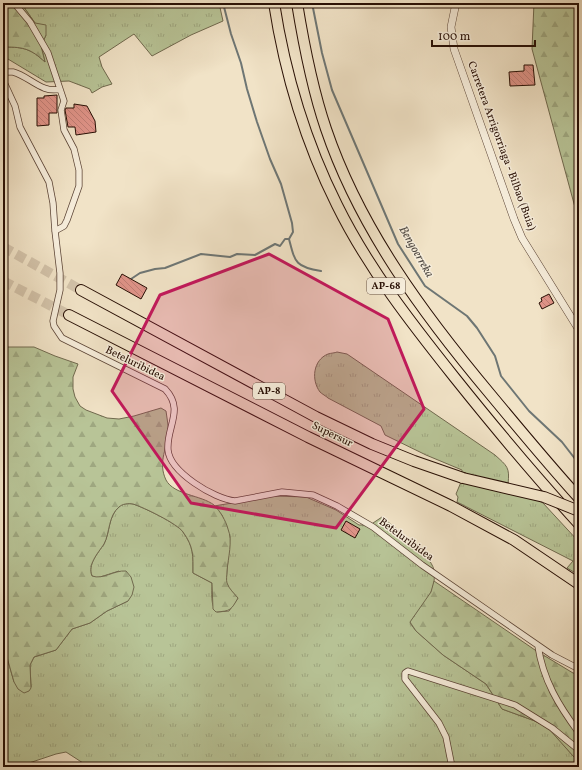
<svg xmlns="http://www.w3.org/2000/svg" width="582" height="770" viewBox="0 0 582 770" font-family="Vollkorn,serif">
<defs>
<pattern id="grass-tufts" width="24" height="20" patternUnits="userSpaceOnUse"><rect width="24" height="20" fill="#b8c497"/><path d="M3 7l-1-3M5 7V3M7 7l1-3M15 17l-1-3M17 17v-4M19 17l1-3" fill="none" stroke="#9ea780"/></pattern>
<pattern id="forest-firs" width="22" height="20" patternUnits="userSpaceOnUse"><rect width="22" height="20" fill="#b8c497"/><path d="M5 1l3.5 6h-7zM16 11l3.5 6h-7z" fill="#9ea780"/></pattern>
<pattern id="building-back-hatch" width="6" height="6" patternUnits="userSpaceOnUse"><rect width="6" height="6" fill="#e09489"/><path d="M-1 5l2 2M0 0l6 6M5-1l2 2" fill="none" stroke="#c07e75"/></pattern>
</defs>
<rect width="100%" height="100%" fill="#f1e3c7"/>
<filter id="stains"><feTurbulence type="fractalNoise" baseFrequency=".005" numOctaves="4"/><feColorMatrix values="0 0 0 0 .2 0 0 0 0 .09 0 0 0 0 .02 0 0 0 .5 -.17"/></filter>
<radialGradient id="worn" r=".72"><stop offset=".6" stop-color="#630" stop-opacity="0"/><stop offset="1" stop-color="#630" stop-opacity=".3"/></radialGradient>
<path fill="url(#grass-tufts)" stroke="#70694e" d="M21,3H219L223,21L191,35L152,56L134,34L99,57L102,67L112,84L102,87L92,93L90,89L69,81L46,82L3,56V44L5,47C24,47 31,49 45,62L41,46L46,35L35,23Z
M337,352L347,354L495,455C507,466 510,467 508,484L543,503L579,542V575L567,568L573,561L457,502L458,497L456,494L461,482L462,470L426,455L385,435L381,426L328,398C326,396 322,394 320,392C311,380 313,360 328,354C331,353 335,353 337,352Z
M274,496L306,497L336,510L359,525H370L382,517C396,529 430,553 434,570C435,577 434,586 431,592C427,603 416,612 410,623L416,631L443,655L486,684L502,709L535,721L549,728L574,757L579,760V767H85L83,763L66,752L56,754L17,767H3V643L14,682L31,687L30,665L34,657L56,650L72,629L90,623L107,611L128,601L119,571L97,578L92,576C87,565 98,553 104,544C110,533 108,516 119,507C122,504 128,503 133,504C143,507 178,524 183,532C194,547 193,556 193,573L212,583C212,593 210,605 217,612L229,611L238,598L230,590L226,582L230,537L222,515L214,506Z"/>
<path fill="url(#forest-firs)" stroke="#70694e" d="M3,3H21L35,23L46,25V35L41,46L45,62C31,49 24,47 5,47L3,44Z
M534,3H579V222L532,49Z
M3,347H34L55,356L78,364L73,377V389L75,397L80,406L86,410L107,418L119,419L134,416L161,408L166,411C167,419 169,427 168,435C166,451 158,463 166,480C174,495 201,495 214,505C220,511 226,521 228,529C233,541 228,558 227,571C227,575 226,580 227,583C229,589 234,593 238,598C231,610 231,611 216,612L213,609L212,583L193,573C193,556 194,547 183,532C178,524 143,507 133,504C128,503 122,504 119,507C108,516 110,533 104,544C98,553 87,565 92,576C103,580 114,570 126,571L131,577L134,587L132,595L128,601L107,611L90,623L72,629L56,650L34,657L30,665L31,688L29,691L24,693L18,689L14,682L3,643Z
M434,581L535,650L573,673L579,674V760L574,757L548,728L535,721L502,709L486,684L443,655L416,631L410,622L431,592Z"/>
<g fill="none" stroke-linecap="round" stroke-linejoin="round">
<path stroke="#6e7674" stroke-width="2" d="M223,3L231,34L241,63L247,89L257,122L270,159L281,184L292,223L293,232L289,239C295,262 295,267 321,271
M312,3L322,53L332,90L398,244L425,286L467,316L477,328L495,356L501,376L529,411L562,442L579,464
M131,279L140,273L155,269L165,268L201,254L230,257L237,254L255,255L275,244L280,246L285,239H289"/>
</g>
<path fill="url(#building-back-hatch)" stroke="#270e04" d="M524,65H533L535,85L510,86L509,72L524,71Z
M57,95V113H49V125L37,126V98H44V96Z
M74,104L87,106L95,121L96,132L76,135L75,127H68L65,110L66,108H74Z
M122,274L147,288L141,299L116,285Z
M549,294L554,303L542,309L539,303L542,301L541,298Z
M346,521L360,529L355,538L341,530Z"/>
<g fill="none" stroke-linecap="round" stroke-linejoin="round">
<path stroke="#d3c3aa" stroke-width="10" stroke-dasharray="10 5" stroke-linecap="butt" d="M3,247L81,290
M3,281L69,315"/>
<g stroke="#5a4335" stroke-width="7">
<path id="minor" d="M3,72C6,72 10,72 13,72C29,76 42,94 60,89L48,53L30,22L14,3
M3,80L15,106L20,127L49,182L53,203L55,231L60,273V290L53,321L54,326L62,338L165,389C185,410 166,427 168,450C170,472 214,499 235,501L282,492L313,495L337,506L373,527L422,565L552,655L579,669
M55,231L64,226L67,220L79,186V170L74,149L64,130L61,110L64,101L60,89
M538,646C543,680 559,706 579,733
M452,767L446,737L439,723L405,679V673L408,671L515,705L552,728L579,750"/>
</g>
<g stroke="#5a4335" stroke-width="8">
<path id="tertiary" d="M456,3L451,27L454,49L514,219L522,238L579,330"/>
</g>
<g stroke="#270e04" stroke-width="12">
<path id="motorway" d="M274,3C285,74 305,141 337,205C368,268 412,324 455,378C495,428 536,477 579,524
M297,3C304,46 312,88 326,129C360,229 424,315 491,395C520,430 549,465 579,498
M81,290L316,417L372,444L414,461L463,478
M69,315L308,437L451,506L514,540L579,584"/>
</g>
<use href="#minor" stroke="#f6eddb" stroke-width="5.5"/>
<use href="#tertiary" stroke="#f6eddb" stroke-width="7"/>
<use href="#motorway" stroke="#f1e3c7" stroke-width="10"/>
<g stroke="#270e04" stroke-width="12" stroke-linecap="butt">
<path id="motorway-bridge" d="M463,478L544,497L579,511"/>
</g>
<use href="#motorway-bridge" stroke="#f1e3c7" stroke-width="10"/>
</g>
<path fill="#c2185b" fill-opacity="0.2" stroke="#c2185b" stroke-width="3" stroke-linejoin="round" d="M269,254L388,319L424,409L336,528L191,503L112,391L160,295Z"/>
<g text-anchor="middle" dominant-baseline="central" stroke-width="3" stroke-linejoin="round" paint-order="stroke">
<g fill="#f6eddb" stroke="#655144" stroke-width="1">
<rect x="367" y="278" width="38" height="16" rx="3"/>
<rect x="253" y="383" width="32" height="16" rx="3"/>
</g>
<g font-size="10" font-weight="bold" fill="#270e04">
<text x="386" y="286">AP-68</text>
<text x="269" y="391">AP-8</text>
</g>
<g font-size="11" fill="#270e04" stroke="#f6eddb">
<text transform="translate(501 146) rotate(70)">Carretera Arrigorriaga - Bilbao (Buia)</text>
<text transform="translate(135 364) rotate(26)">Beteluribidea</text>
<text transform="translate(332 435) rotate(26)">Supersur</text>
<text transform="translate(406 540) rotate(36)">Beteluribidea</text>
</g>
<g font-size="12" font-style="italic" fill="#514b45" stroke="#f6eddb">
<text transform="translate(416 252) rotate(60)">Bengoerreka</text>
</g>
</g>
<rect width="582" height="770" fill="none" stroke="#f1e3c7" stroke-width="16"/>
<rect x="4" y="4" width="574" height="762" fill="none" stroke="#270e04" stroke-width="2"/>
<rect x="8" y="8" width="566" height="754" fill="none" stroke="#270e04"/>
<path d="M432 40v6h103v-6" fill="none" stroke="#270e04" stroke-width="2"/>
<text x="438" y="40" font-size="12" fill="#270e04" stroke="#f6eddb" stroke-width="3" paint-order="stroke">100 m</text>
<rect width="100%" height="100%" filter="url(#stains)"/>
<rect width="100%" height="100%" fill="url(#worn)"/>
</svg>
